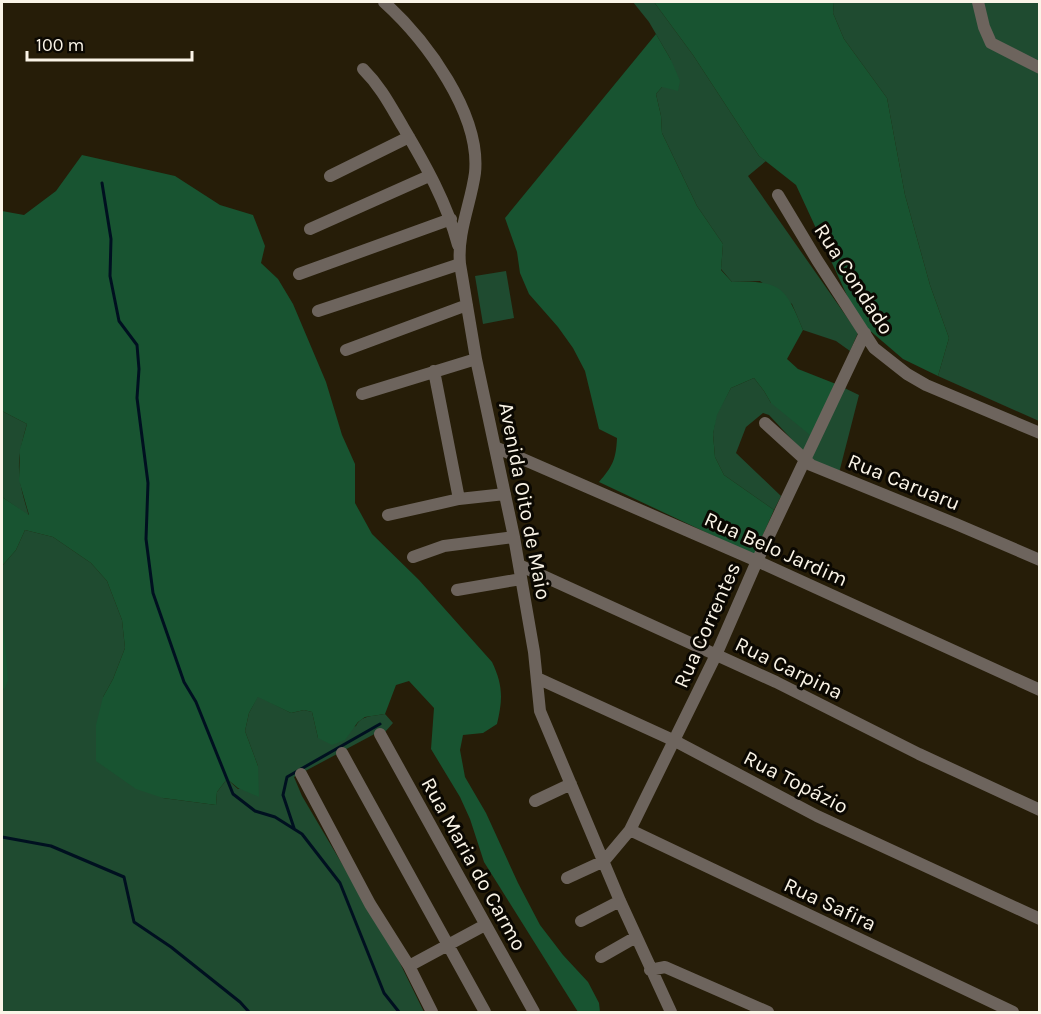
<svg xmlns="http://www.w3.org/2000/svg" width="1041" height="1014" viewBox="0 0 1041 1014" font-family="Karla,sans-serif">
<rect width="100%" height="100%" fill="#261d08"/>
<path fill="#1f4b30" d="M633,2H654L693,55L759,156L766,161L748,176L858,333L850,351L836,341L803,330L792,304L760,281L732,282L721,269L723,244L697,206L662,133L661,116L656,94L662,87L671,60L649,22Z
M834,2H1039V421L938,376L949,338L930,285L905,195L887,98L844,39L833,13Z
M506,271L514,318L483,324L475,276Z
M754,378L764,391L771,403L836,384L859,395L839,473L812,461L769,415L763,413L746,427L736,453L781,496L774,510L724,475L715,457L713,434L716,415L731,388Z
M2,411L27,424C15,464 17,477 29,516L2,497Z
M25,530L53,537L91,563L107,581L122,620L125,648L113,679L103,697L163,798L216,805L217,792L227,779L238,789L257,780L258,766L245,731L249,713L258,696L291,713L304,710L312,712L318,738L356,726C361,715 374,716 385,714L393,723L385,732L382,730L294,777L302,796L397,957L424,1012H2V686L4,690C4,649 2,608 2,566L16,550Z"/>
<path fill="#185431" d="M654,2H834L833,13L844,39L887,98L905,195L930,285L949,338L938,376L903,359L868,329L850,302L796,185L759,156L693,55Z
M656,34L671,60L680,81L678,91L662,87L656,94L661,116L662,133L697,206L723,244L721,270L732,282C780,280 786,287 803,330L787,359L798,369L836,384L810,435L771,403L764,391L754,378L731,388L717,415L713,434L715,457L724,475L774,510L754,555L599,482C613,466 616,459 617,438L599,429L585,371L573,348L558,327L529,294L520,273L517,252L505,218Z
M82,155L175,176L220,205L253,215L265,246L261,263L278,279L293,304L326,382L342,435L355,464V503L372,534L419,580L492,662C503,685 503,699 497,724L483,733L463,735L460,750L465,777L486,813L518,883L540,925L563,955L588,982L599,1003L600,1012H578L484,862L470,819L460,797L431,749L434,708L409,681L396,685L385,714L365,717L358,722L345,740L332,745L318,738L312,712L304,710L291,713L258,697L249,713L245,731L258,766L259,797L238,788L227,779L217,792L216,805L163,798L136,789L96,761V725L103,697L113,679L125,648L122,620L107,581L91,563L53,537L25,530L16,550L2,566V497L29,515L19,480L20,449L27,424L2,411V211L24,215L56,191Z
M2,608L8,680L4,691L2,686Z"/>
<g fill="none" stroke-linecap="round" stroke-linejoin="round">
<path stroke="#001020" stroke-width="3" d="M102,183L111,239L110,276L119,321L137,345L139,369L137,398L148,483L146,539L153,593L184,682L196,702L233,794L255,811L275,817L302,834L340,883L384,993L399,1012
M294,828L283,795L287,777L380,724
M2,837L51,846L124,877L134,922L171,947L240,1002L249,1012"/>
<path stroke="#6d645d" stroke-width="12" d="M384,2C426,40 481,114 475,173C471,203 457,233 460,264L476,359L514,537L534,652L540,711L620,901L671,1012
M978,2L984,27L991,43L1040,68
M363,69C381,87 390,105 403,127C425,164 447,203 458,245
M330,176L409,137
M778,195L817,260L874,348L907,374L926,385L1040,433
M310,229L429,176
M299,274L451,219
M318,311L460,264
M346,350L467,305
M434,371L459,499
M362,394L476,359
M765,423L811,465L956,524L1040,560
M495,447L757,561L1040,690
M388,515L459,499L505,494
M413,557L444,546L514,537
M519,565L776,682L919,754L1040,810
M457,590L521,579
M537,678L675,741L817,816L1040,919
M380,734L534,1012
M342,753L485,1012
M301,774L370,904L409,966L432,1012
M535,801L571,784
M630,830L1013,1012
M567,878L604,861L630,830L716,655L757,561L865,333
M581,921L620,901
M601,957L636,937
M409,966L485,925
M650,970L665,967L768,1012"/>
</g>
<g text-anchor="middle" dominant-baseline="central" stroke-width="6" stroke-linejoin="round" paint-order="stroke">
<g font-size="21" fill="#faf4e7" stroke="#0b0802">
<text transform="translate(854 279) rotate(57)">Rua Condado</text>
<text transform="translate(904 482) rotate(22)">Rua Caruaru</text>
<text transform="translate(525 501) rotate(79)">Avenida Oito de Maio</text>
<text transform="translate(776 549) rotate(24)">Rua Belo Jardim</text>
<text transform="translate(707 625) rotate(-66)">Rua Correntes</text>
<text transform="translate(789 668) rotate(26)">Rua Carpina</text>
<text transform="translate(796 782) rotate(27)">Rua Topázio</text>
<text transform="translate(474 864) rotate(61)">Rua Maria do Carmo</text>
<text transform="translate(830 904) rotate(25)">Rua Safira</text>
</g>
</g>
<rect width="1041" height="1014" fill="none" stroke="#faf4e7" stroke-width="6"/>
<path d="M27 51v9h165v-9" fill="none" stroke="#faf4e7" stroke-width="3"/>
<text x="36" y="51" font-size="18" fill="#faf4e7" stroke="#0b0802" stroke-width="4.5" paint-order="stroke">100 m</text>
</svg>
